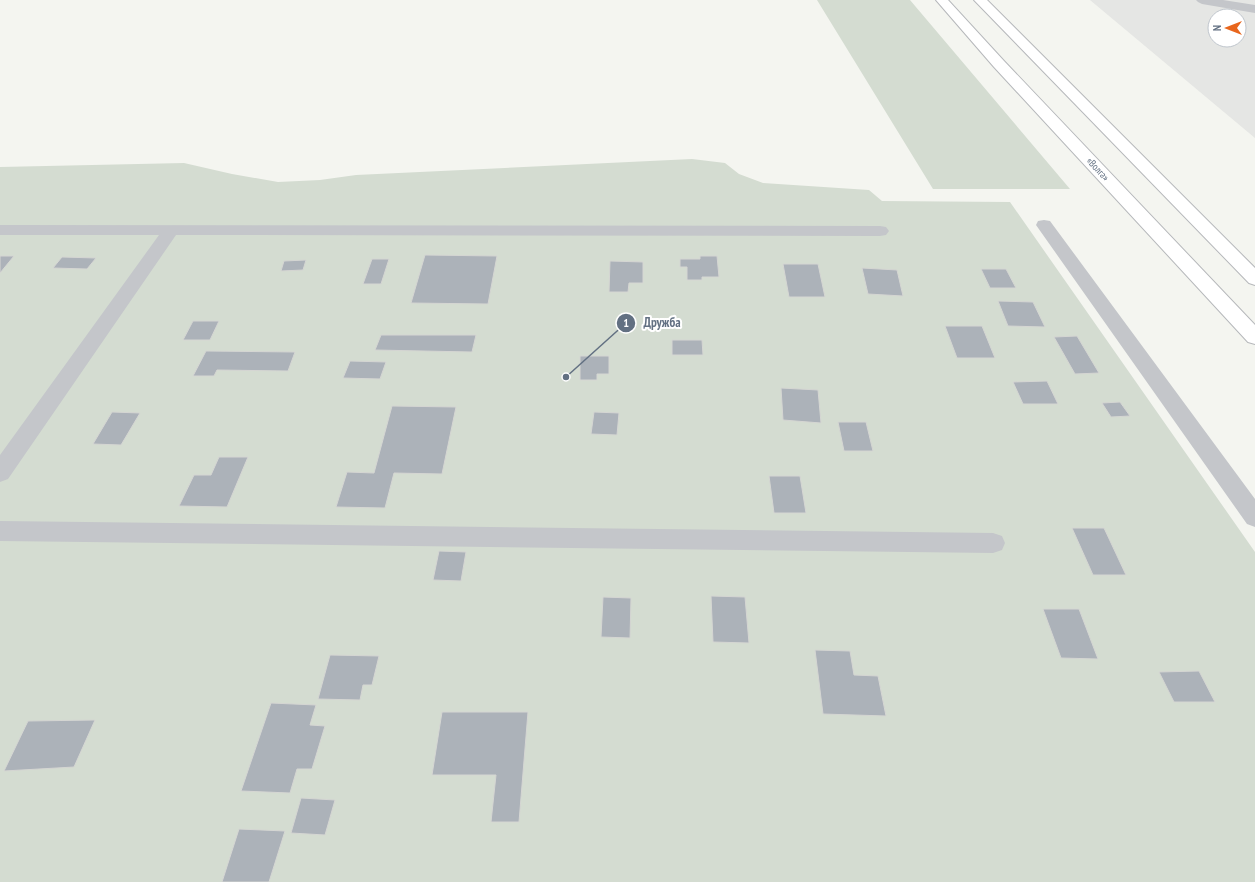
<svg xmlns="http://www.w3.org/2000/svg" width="1255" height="882" viewBox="0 0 1255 882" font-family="'PT Sans Narrow',sans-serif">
<rect width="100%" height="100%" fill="#f4f5f0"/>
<path fill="#e5e6e4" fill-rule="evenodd" d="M1090,0H1255V138ZM1215,16H1239V40H1215Z"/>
<path fill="#d4dcd1" d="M817,0H910L1070,189H933Z
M692,159L725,163L739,174L763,183L869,190L882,201L1010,202L1255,552V882H0V167L184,163L232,174L278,182L320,180L356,175Z"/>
<path fill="#acb2b9" stroke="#d5d6d3" d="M425,255L497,256L488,304L411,303Z
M0,256H14L0,273Z
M700,256H717L719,277H702V280H687V267H680V259H700Z
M62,257L96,258L87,269L53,268Z
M372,259H389L381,284H363Z
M306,260L303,270L281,271L284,261Z
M610,261L643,262V283H629L628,292H609Z
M783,264H818L825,297H789Z
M862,268L897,270L903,296L868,294Z
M981,269H1006L1016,288H990Z
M998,301L1033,302L1045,327L1008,326Z
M193,321H219L210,340H183Z
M945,326H982L995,358H957Z
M381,335H476L472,352L375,350Z
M1077,336L1099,373L1075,374L1054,337Z
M672,340H702L703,355H672Z
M206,351L295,352L288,371L217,370L214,376H193Z
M580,356H609V374H597V380H580Z
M350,361L386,362L380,379L343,378Z
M1047,381L1058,404H1023L1013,382Z
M781,388L818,390L821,423L783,420Z
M1120,402L1130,416L1111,417L1102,403Z
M392,406L456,407L442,474L394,473L385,508L336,507L347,472L374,473Z
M112,412L140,413L121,445L93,444Z
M594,412L619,413L617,435L591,434Z
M838,422H866L873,451H844Z
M219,457H248L227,507L179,506L194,475H211Z
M769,476H800L806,513H774Z
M1072,528H1104L1126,575H1093Z
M439,551L466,552L461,581L433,580Z
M711,596L745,597L749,643L713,642Z
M603,597L631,598L630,638L601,637Z
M1043,609H1079L1098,659L1061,658Z
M815,650L850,651L854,675L878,676L886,716L823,714Z
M330,655L379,656L372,685H363L360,700L318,699Z
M1199,671L1215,702H1174L1159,672Z
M271,703L316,705L310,725L325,726L312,769H297L290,793L241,791Z
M442,712H528L519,822H491L496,775H432Z
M95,720L74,767L4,771L28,721Z
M301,798L335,800L325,835L291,833Z
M239,829L285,831L269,882H222Z"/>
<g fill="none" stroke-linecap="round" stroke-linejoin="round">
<g stroke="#b6b8bb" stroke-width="2">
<path id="highway" d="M936,0H948L1004,61L1255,325V344L1248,342L994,67Z
M974,0H987L1255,268V285L1249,283Z"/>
</g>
<path fill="#c4c6ca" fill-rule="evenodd" d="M1196,0H1223L1255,5V13L1202,4L1198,2Z
M1044,220L1050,221L1255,499V527L1247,524L1036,225L1038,221Z
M0,225L880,226L886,227L889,231L886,235L880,236L176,235L8,479L0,482V455L159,235H0Z
M0,521L993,533L1002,536L1005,543L1002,550L993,553L0,541Z"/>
<use href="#highway" fill="#fff" fill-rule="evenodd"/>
</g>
<g text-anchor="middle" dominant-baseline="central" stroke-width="4" stroke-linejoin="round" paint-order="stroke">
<g font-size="10" fill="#627082" stroke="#fff">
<text transform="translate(1098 169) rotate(47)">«Волга»</text>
</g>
</g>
<path fill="none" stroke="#627082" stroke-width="1.5" d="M566 377L626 323"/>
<g fill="#627082" stroke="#fff" stroke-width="1.5">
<circle cx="566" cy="377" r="4"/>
<circle cx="626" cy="323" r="10"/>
</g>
<g font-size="12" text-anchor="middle" font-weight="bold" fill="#fff">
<text x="626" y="327">1</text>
</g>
<g font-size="13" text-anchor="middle" font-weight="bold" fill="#627082" stroke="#fff" stroke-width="4" stroke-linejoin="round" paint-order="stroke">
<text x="662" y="327">Дружба</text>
</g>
<g transform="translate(1227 28) rotate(270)"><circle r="19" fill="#ffffff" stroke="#c0c6cd"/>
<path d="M0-3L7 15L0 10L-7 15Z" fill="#e8661d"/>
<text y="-6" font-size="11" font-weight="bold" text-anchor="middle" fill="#627082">N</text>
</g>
</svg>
